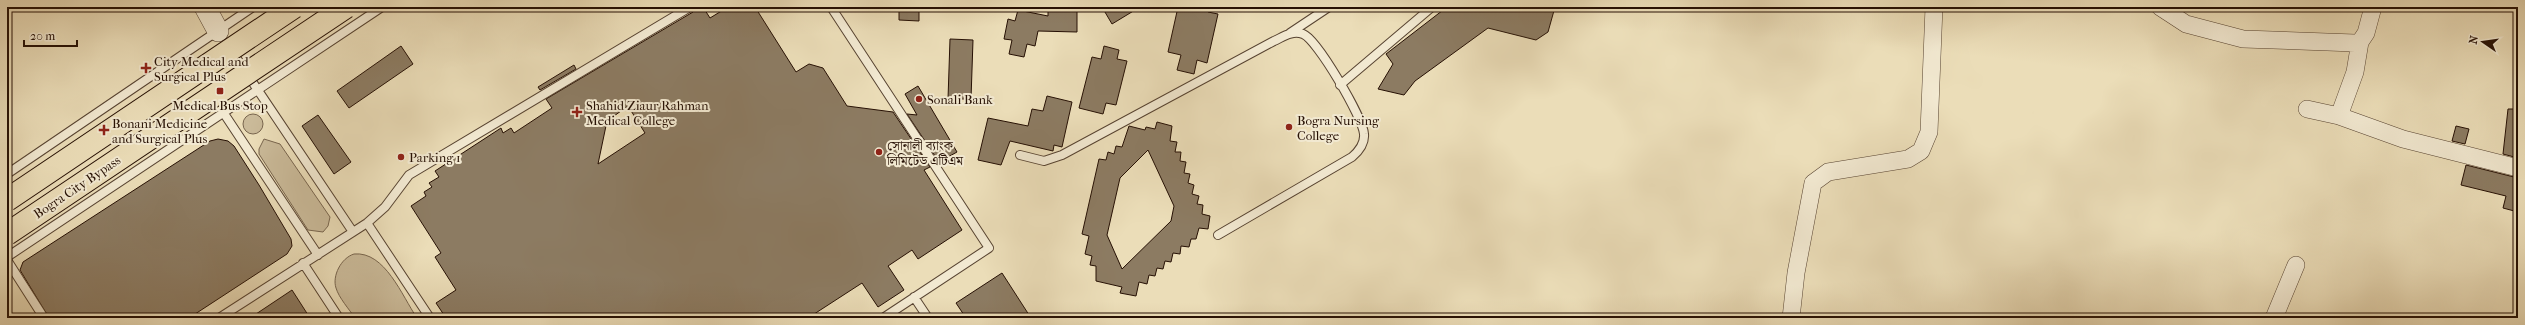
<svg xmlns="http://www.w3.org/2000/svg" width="2525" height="325" viewBox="0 0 2525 325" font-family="'IM FELL French Canon','Noto Serif Bengali',serif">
<rect width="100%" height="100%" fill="#ebddb8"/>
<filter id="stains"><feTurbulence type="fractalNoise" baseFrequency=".005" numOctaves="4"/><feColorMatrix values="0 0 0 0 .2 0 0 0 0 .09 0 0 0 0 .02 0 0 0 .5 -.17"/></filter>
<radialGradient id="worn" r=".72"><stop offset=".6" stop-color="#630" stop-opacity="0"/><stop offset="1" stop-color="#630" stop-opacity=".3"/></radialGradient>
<path fill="#caba99" stroke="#78654e" d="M243 124a10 10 0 1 1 20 0a10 10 0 1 1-20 0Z
M264,139L280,144L330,217L328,226L323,232L308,230L259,154V149Z
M354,254C385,251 402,296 417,318H355C349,309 339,298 336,288C332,276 341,258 354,254Z"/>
<path fill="#8c7b62" stroke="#261004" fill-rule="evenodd" d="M695,7H703L710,18L728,7H755L796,72L809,64L823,68L847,106L893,112L930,167L924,170L962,230L918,259L912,250L888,266L904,290L878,307L862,283L808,318H446L436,303L456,290L435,257L441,253L411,206L426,196L424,192L432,187L429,183L439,177L435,171L501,128L503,133L511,128L514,133L552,108L546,99L693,12ZM628,106L645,133L598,164L607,121Z
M899,7H919V21L899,20Z
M1048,7H1077V32L1038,31L1035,46L1027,44L1024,57L1009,54L1012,40L1004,39L1008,19L1015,21L1018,10L1048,16Z
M1102,7H1140L1112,24Z
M1178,7H1209L1208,12L1218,14L1207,63L1197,60L1194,74L1177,70L1181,55L1168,52Z
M1447,7H1555L1548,32L1536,40L1488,28L1415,81L1404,95L1378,89L1393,64L1386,54Z
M950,39L973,40L971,99H948Z
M401,46L413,64L349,108L337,91Z
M1104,46L1119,50L1117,59L1127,61L1116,105L1106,103L1103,114L1079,108L1092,57L1101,59Z
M574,65L576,69L540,90L538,87Z
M918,86L957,152L939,162L907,114L917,115L905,94Z
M1047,96L1072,102L1062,147L1054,145L1053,151L1010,141L1001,165L978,160L988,118L1028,126L1032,109L1043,111Z
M2508,109H2518V158L2503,154Z
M318,115L351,162L334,174L302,126Z
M1157,122L1172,126L1170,141L1177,142L1175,152H1181L1180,161L1186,162L1184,173L1190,174L1188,183L1194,185L1192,194L1199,196L1197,204L1203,205L1202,214L1210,216L1208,229L1199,228L1196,239H1191L1189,247L1181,246L1180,254L1173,253L1171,262L1165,261L1163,269L1157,268L1155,276L1149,275L1147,284L1139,282L1136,296L1120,293L1122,287L1096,281V266L1090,265L1092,256L1085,254L1089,236L1082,234L1099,159L1106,160L1108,152L1114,154L1116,146L1122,147L1129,126L1145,130L1146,127L1155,129ZM1148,150L1174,206L1171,221L1122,269L1107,235L1120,178Z
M2456,126L2469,129L2465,144L2452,141Z
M218,139L228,141L234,146L259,185L291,239L292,246L287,254L189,318H49L20,270L23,262L210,141Z
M2466,165L2518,178V212L2503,208L2506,196L2461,185Z
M1002,273L1031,318H966L956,303Z
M292,290L310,318H250Z"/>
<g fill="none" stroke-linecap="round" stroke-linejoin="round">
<g stroke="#574331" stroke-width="10">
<path id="service" d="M831,7L989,248L883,318
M1290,33L1329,7
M231,50L353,232
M1340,85L1432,7
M223,112L318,255
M1020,155L1044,161L1062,155L1274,41C1283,37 1292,30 1303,34C1317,39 1363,118 1364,134C1365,144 1359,151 1352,157L1218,235
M7,174L253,7
M367,223L430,318
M7,257L382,7
M7,260L44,318
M303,263L339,318
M914,297L928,318
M219,318L367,223L385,207L409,175L690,7"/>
</g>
<g stroke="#574331" stroke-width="18">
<path id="minor" d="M2160,7L2186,24L2243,39L2355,43L2360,42L2366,33L2373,7
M2307,109L2339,116L2403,139L2518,168
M2339,116L2355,72L2360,42
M1791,318L1796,273L1813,183L1828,172L1908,159L1921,151L1929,132L1934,7
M2274,318L2296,265"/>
</g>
<g stroke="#574331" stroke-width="22">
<path id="tertiary" d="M205,7L218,31"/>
</g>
<use href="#service" stroke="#f2e9d1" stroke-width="8"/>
<use href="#minor" stroke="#f2e9d1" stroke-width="17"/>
<use href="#tertiary" stroke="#f2e9d1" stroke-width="21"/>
<g stroke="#261004" stroke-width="24" stroke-linecap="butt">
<path id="trunk-bridge" d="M7,200L294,7
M7,234L346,7"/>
</g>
<use href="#trunk-bridge" stroke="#ebddb8" stroke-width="22"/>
</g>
<g fill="#8f2418" stroke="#f2e9d1" stroke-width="1.5">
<path d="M144 62h4v4h4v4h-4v4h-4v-4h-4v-4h4z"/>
<rect x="216" y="87" width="8" height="8" rx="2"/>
<circle cx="919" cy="99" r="4"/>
<path d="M575 106h4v4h4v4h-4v4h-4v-4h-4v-4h4z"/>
<circle cx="1289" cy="127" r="4"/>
<path d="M102 124h4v4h4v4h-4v4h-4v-4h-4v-4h4z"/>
<circle cx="879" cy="152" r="4"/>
<circle cx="401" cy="157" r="4"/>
</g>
<g text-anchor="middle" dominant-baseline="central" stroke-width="4" stroke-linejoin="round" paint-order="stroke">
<g font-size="13" fill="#261004" stroke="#f2e9d1" text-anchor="start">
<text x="154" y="61">City Medical and<tspan x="154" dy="15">Surgical Plus</tspan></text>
<text x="927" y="99">Sonali Bank</text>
<text x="220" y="105" text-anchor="middle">Medical Bus Stop</text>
<text x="586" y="105">Shahid Ziaur Rahman<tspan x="586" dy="15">Medical College</tspan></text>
<text x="1297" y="120">Bogra Nursing<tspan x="1297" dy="15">College</tspan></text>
<text x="112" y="123">Bonani Medicine<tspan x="112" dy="15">and Surgical Plus</tspan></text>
<text x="887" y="145">সোনালী ব্যাংক<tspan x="887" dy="15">লিমিটেড এটিএম</tspan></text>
<text x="409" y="157">Parking 1</text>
</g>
<g font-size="13" fill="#261004" stroke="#f2e9d1">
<text transform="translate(77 187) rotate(-34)">Bogra City Bypass</text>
</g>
</g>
<rect width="2525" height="325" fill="none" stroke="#ebddb8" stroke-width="24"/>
<rect x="8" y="8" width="2509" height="309" fill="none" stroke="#261004" stroke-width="2"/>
<rect x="12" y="12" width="2501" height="301" fill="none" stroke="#261004"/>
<g transform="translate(2483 42) rotate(283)" stroke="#f2e9d1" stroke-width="3" paint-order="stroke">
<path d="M0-3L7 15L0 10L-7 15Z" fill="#261004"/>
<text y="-6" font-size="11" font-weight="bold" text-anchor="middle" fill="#261004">N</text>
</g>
<path d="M24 40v6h53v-6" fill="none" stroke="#261004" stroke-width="2"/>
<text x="30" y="40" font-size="12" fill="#261004" stroke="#f2e9d1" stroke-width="3" paint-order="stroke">20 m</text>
<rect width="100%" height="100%" filter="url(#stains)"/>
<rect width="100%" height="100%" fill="url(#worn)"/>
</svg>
